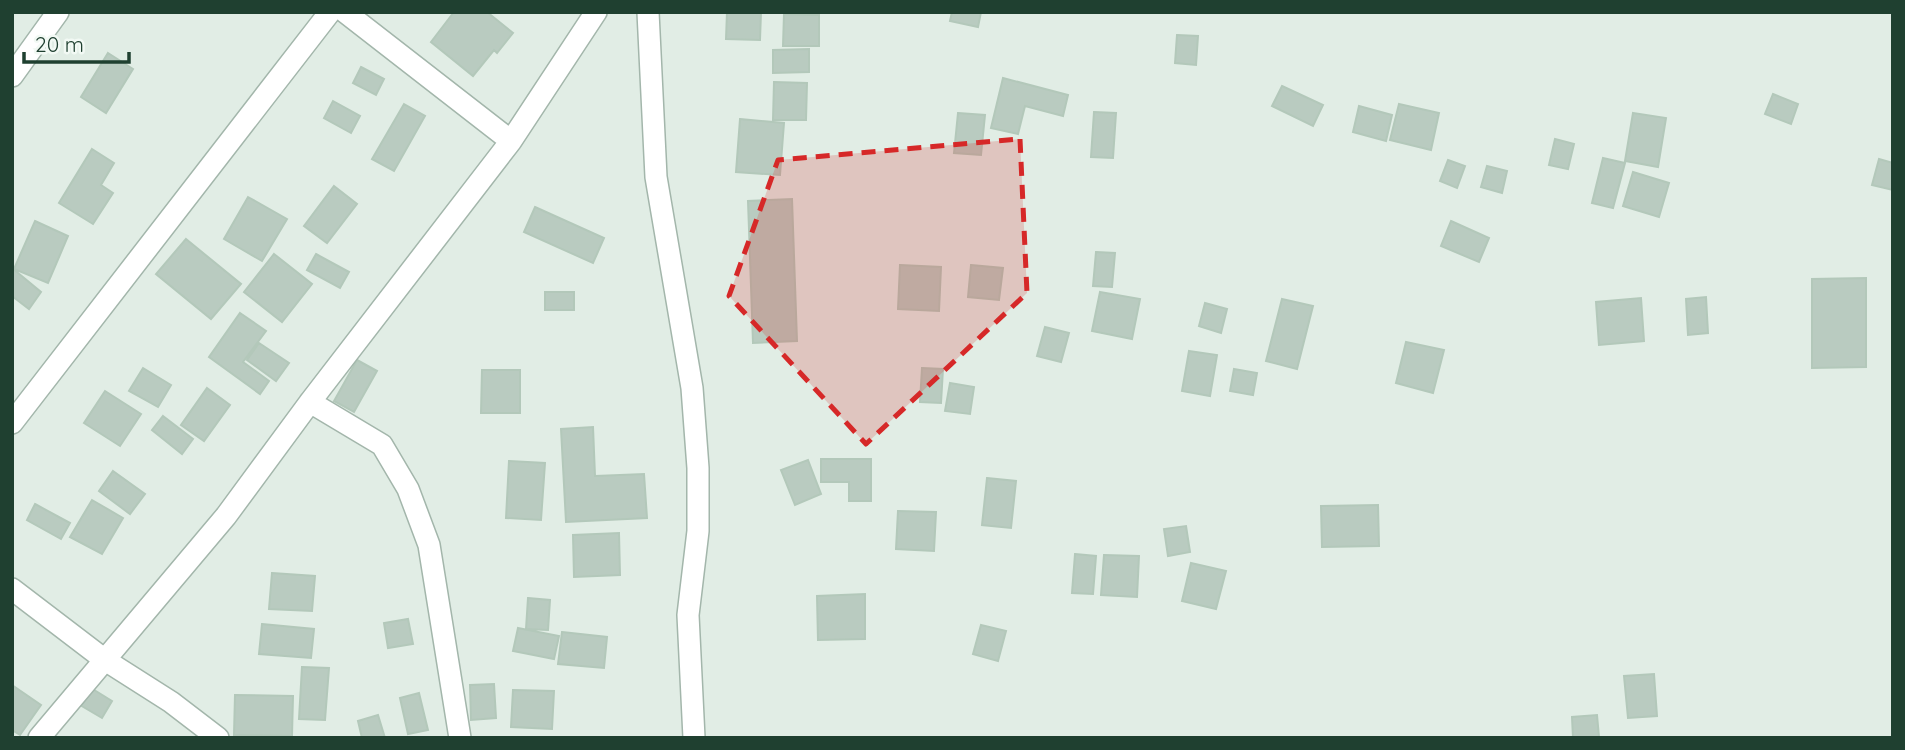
<svg xmlns="http://www.w3.org/2000/svg" width="1905" height="750" viewBox="0 0 1905 750" font-family="Quicksand,sans-serif">
<rect width="100%" height="100%" fill="#e1ede5"/>
<path fill="#b9cbc0" stroke="#b3c8ba" stroke-width="2" d="M454,12H487L513,33L497,53L494,50L473,76L431,42Z
M727,12H761L760,40L726,39Z
M952,12H981L978,27L950,21Z
M784,14L819,15V46H783Z
M1177,35L1198,36L1196,65L1175,63Z
M809,49V72L773,73V50Z
M108,53L133,69L106,113L81,97Z
M361,67L384,79L376,95L353,83Z
M1003,78L1068,95L1063,116L1025,106L1018,134L991,128Z
M774,82L807,83L806,120H773Z
M1282,86L1323,105L1313,126L1272,106Z
M1773,94L1798,104L1791,124L1765,114Z
M333,101L360,116L351,133L324,118Z
M404,104L425,116L394,171L372,159Z
M1399,104L1439,113L1431,150L1390,140Z
M1359,106L1392,115L1386,141L1353,132Z
M1094,112L1116,113L1113,158L1091,157Z
M958,113L985,115L981,155L954,153Z
M1633,113L1666,118L1658,167L1625,161Z
M740,119L784,123L780,175L736,172Z
M1555,139L1574,144L1568,169L1549,165Z
M92,149L114,163L101,185L113,193L93,224L59,203Z
M1603,158L1625,163L1613,208L1592,203Z
M1879,159L1893,163V190L1872,185Z
M1448,160L1465,166L1457,188L1440,181Z
M1487,166L1507,171L1502,193L1481,187Z
M1633,172L1669,183L1659,217L1623,206Z
M334,186L357,204L327,243L304,226Z
M248,197L287,219L262,261L224,239Z
M792,199L797,341L753,343L748,201Z
M535,207L604,238L593,263L524,232Z
M35,221L68,236L48,283L14,269Z
M1451,221L1489,238L1479,262L1441,246Z
M186,239L241,284L211,319L156,274Z
M1096,252L1115,253L1112,287L1093,286Z
M274,254L312,284L282,322L244,292Z
M316,254L349,272L340,288L307,270Z
M900,265L941,267L939,311L898,309Z
M971,265L1003,268L999,300L968,297Z
M12,268L41,292L29,309L12,296Z
M1866,278V367L1812,368V279Z
M545,292H574V310H545Z
M1100,292L1140,299L1132,339L1092,331Z
M1706,297L1708,333L1688,335L1686,299Z
M1641,298L1644,341L1599,345L1596,302Z
M1282,299L1313,306L1297,369L1266,361Z
M1205,303L1227,309L1221,333L1199,326Z
M240,313L266,331L243,362L269,381L260,394L209,357Z
M1045,327L1069,333L1061,362L1037,356Z
M1406,342L1444,350L1433,393L1396,383Z
M259,343L289,363L276,381L247,360Z
M1189,351L1217,355L1210,396L1182,391Z
M357,360L377,371L354,412L334,401Z
M143,368L171,385L158,407L129,391Z
M922,368L943,369L941,403L920,402Z
M1234,369L1257,373L1253,395L1230,391Z
M482,370H520V413H481Z
M950,383L974,387L970,414L945,411Z
M207,388L230,405L204,441L181,425Z
M105,391L141,414L120,446L84,423Z
M163,416L193,439L182,454L152,430Z
M593,427L595,476L644,474L647,518L566,522L561,429Z
M821,459H871V501H849V482H821Z
M808,460L821,494L795,505L781,470Z
M509,461L545,463L541,520L506,518Z
M113,471L145,494L130,514L99,491Z
M987,478L1016,481L1011,528L982,525Z
M92,500L123,518L102,554L70,537Z
M35,504L70,523L61,539L27,520Z
M1378,505L1379,546L1322,547L1321,506Z
M898,511L936,512L934,551L896,549Z
M1186,526L1190,552L1168,556L1164,529Z
M619,533L620,575L574,577L573,535Z
M1075,554L1096,556L1093,594L1072,593Z
M1104,555L1139,556L1137,597L1101,595Z
M1191,563L1226,571L1216,609L1182,601Z
M272,573L315,576L312,611L269,609Z
M865,594V639L818,640L817,596Z
M528,598L550,600L548,630L526,629Z
M408,619L413,644L388,648L384,623Z
M262,624L314,629L311,658L259,654Z
M981,625L1006,631L998,661L973,654Z
M518,628L559,636L554,659L513,651Z
M562,632L607,637L604,668L558,664Z
M302,667L329,668L325,720L299,719Z
M1654,674L1657,716L1628,718L1624,676Z
M494,684L496,718L471,720L470,685Z
M12,685L41,705L20,735L12,730Z
M91,688L112,701L102,718L80,705Z
M513,690L554,691L552,729L511,727Z
M419,693L428,730L408,734L400,698Z
M235,695L293,696L292,736L234,735Z
M378,715L385,738H362L358,721Z
M1597,715L1599,737L1573,738L1572,717Z"/>
<g fill="none" stroke-linecap="round" stroke-linejoin="round">
<g stroke="#a3b6ab" stroke-width="24">
<path id="minor" d="M345,12L511,141
M648,12L656,177L692,388L698,468V531L688,615L694,738
M12,76L58,12
M310,402L382,445L408,489L429,545L460,738
M12,423L330,12
M12,589L105,660L171,702L218,738
M39,738L226,516L310,402L511,141L596,12"/>
</g>
<use href="#minor" stroke="#fff" stroke-width="21"/>
</g>
<path fill="#d62828" fill-opacity="0.2" stroke="#d62828" stroke-width="5" stroke-dasharray="14 9" stroke-linejoin="round" d="M1020,139L1027,293L866,444L729,296L778,160Z"/>
<rect width="1905" height="750" fill="none" stroke="#1f4030" stroke-width="28"/>
<path d="M24 52v10h105v-10" fill="none" stroke="#1f4030" stroke-width="3.5"/>
<text x="35" y="52" font-size="21" fill="#1f4030" stroke="#f2f9f4" stroke-width="5" paint-order="stroke">20 m</text>
</svg>
